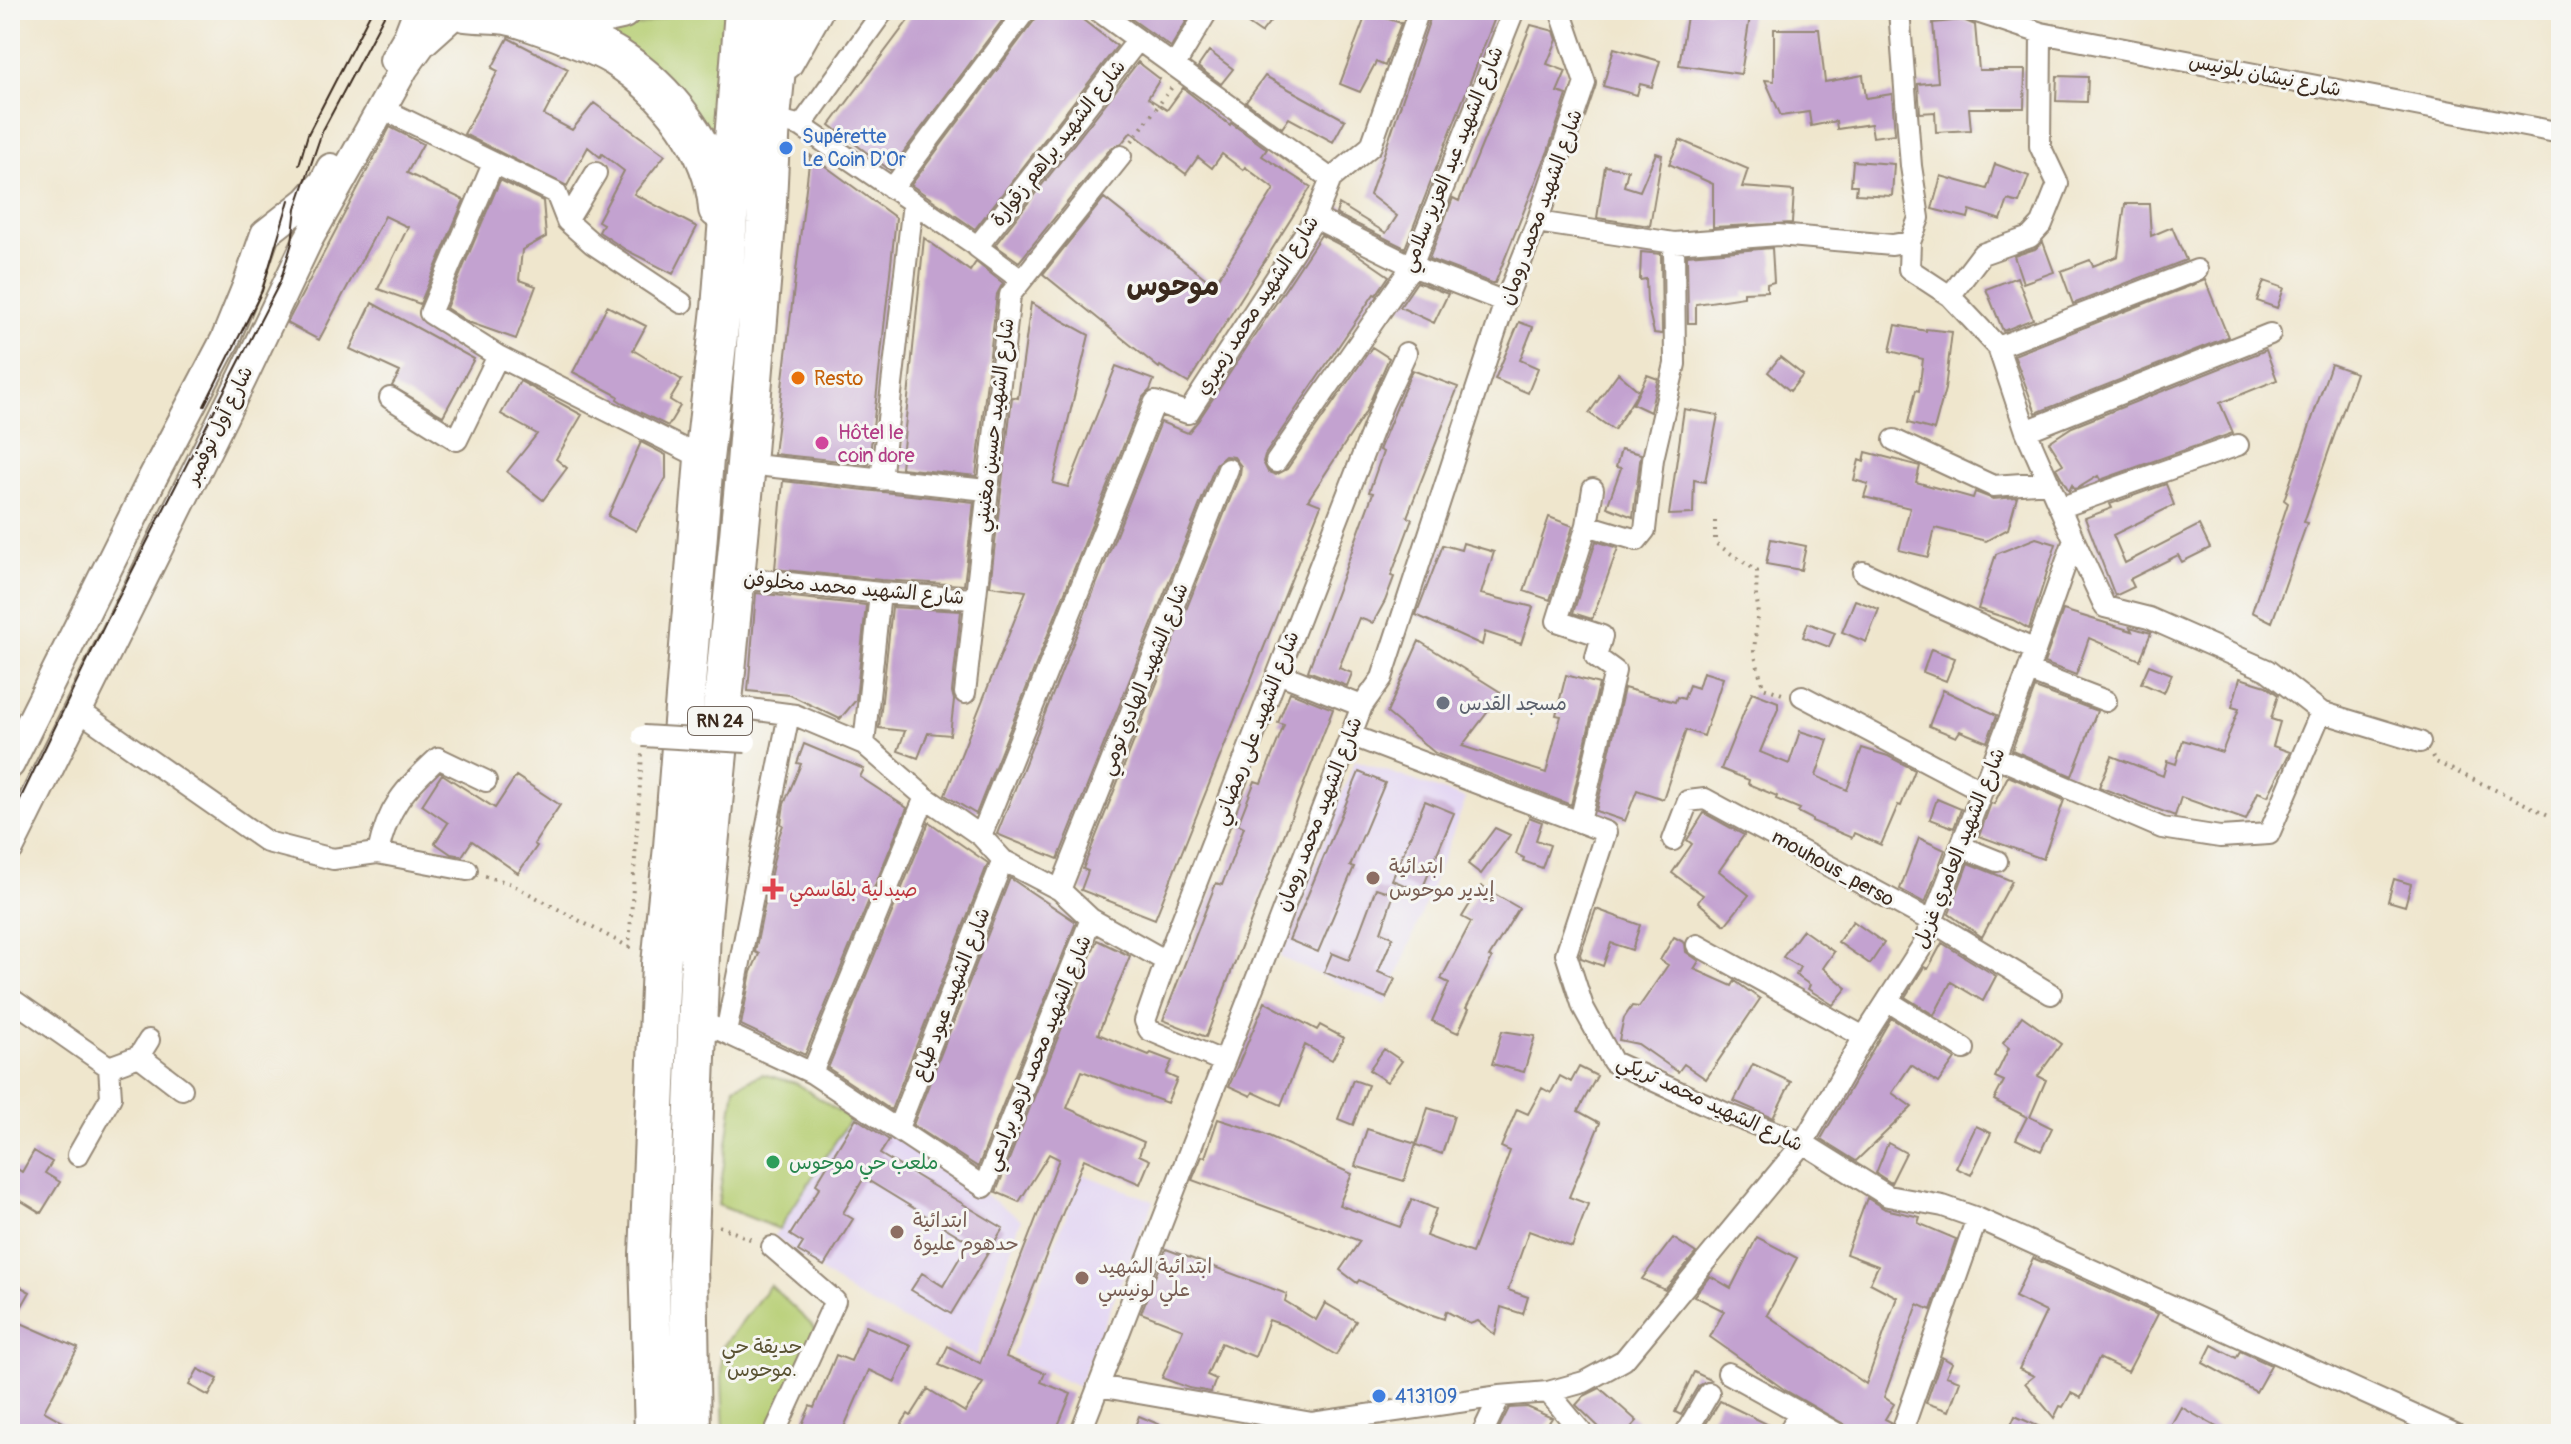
<svg xmlns="http://www.w3.org/2000/svg" width="2571" height="1444" viewBox="0 0 2571 1444" font-family="Pangolin,'Playpen Sans Arabic',sans-serif">
<rect width="100%" height="100%" fill="#f6f6f2"/>
<filter id="ink" filterUnits="userSpaceOnUse"><feTurbulence type="fractalNoise" baseFrequency=".0125" numOctaves="2"/><feDisplacementMap in="SourceGraphic" scale="16" xChannelSelector="R" yChannelSelector="G"/><feConvolveMatrix kernelMatrix="1 2 1 2 8 2 1 2 1" color-interpolation-filters="sRGB"/></filter>
<filter id="wash" filterUnits="userSpaceOnUse"><feTurbulence type="fractalNoise" baseFrequency=".006" numOctaves="4" result="noise"/><feDisplacementMap in="SourceGraphic" scale="32" xChannelSelector="R" yChannelSelector="G"/><feGaussianBlur stdDeviation="1.8" result="paint"/><feColorMatrix in="noise" values="0 0 0 0 0 0 0 0 0 0 0 0 0 0 0 0 0 1.4 0 .05"/><feComposite in="paint" operator="in"/></filter>
<g filter="url(#wash)">
<rect width="100%" height="100%" fill="#efe6cd"/>
<path fill="#e2d4f3" d="M1355,760L1466,799L1386,1005L1280,957Z
M857,1108L1021,1219L976,1357L852,1294L774,1236Z
M1082,1174L1154,1201L1078,1387L1012,1355Z"/>
<path fill="#b5cd71" stroke="#787c48" stroke-width="2" d="M685,10H730L718,165L600,28L642,25Z
M762,1074L796,1083L850,1119L779,1229L718,1205L735,1087Z
M770,1285L816,1329L765,1434H724L721,1349Z"/>
<g id="blocks">
<path fill="#c3a2d0" d="M916,10H1010L890,170L830,125Z
M1039,10H1070L1117,46L975,229L911,185L1036,18Z
M1119,10H1193L1171,47Z
M1228,10H1279L1261,33Z
M1433,10H1498L1405,248L1336,214L1339,204L1386,233L1397,216L1370,195Z
M1688,10H1751L1741,74L1679,65Z
M1367,12L1401,23L1385,66L1376,62L1360,92L1340,84Z
M1963,20L1975,25L1979,70H2025L2024,108H1969L1971,130L1936,132L1935,112L1920,113L1918,84L1938,82L1933,23Z
M1531,25L1554,31L1557,40L1547,64L1566,71L1557,92L1567,95L1548,151L1495,283H1492L1429,259L1453,198L1459,201Z
M1774,29H1819L1825,82L1863,75L1866,98L1892,94L1895,134L1873,137L1871,124L1837,129L1836,121L1811,126L1809,112L1781,116L1765,80L1774,81Z
M508,38L568,69L544,115L572,130L594,103L665,155L634,194L697,227L673,274L626,250L599,232L603,224L598,221L624,171L602,154L600,157L588,147L567,186L464,134L498,71L492,68Z
M1614,48L1660,61L1652,87L1640,84L1637,95L1603,86Z
M1209,51L1233,69L1221,84L1198,67Z
M1138,62L1160,79L1148,98L1167,110L1183,88L1230,125L1231,123L1267,149L1262,156L1311,187L1188,383L1160,366L1159,368L1043,274L1104,198L1214,285L1274,189L1245,167L1243,170L1222,154L1212,168L1198,157L1186,174L1131,132L1122,143L1111,148L1019,262L995,245Z
M1265,76L1345,120L1333,142L1289,118L1282,128L1246,102Z
M2057,76L2088,77L2087,102L2056,101Z
M390,127L423,144L407,173L464,200L420,304L378,289L408,227L385,216L319,340L287,323Z
M1680,140L1748,169L1742,187L1794,191L1792,223L1713,227V184L1669,164Z
M1656,153L1662,155L1650,226L1597,218L1605,166L1628,170L1624,186L1640,191Z
M810,155L896,218L869,464L774,454Z
M1853,161L1894,164L1892,196L1856,194L1857,185H1851Z
M1995,164L2029,176L2019,203L2008,200L2001,220L1970,210L1968,218L1932,209L1941,176L1987,189Z
M500,180L543,201L546,237L522,250L519,280L536,286L516,339L468,322L446,308Z
M2125,204H2149L2151,236L2172,227L2186,260L2073,304L2061,271L2090,260L2093,266L2118,256Z
M1321,235L1354,252L1389,276L1376,295L1374,294L1265,455L1263,462L1268,472L1276,475L1287,469L1372,347L1389,358L1365,413L1308,500L1321,505L1155,919L1081,890L1088,871L1083,869L1240,474L1241,466L1234,457L1225,456L1216,464L1058,859L997,834L1161,422L1188,433L1198,421Z
M924,238L970,271L976,262L1003,283L997,294L976,476L901,468Z
M2043,242L2054,272L2023,283L2014,256L2035,249Z
M1772,248L1774,282L1767,284V291L1744,292V297L1696,304V323H1688L1687,255Z
M1641,252L1661,254L1662,334L1654,333L1647,302L1646,279L1640,280Z
M2017,277L2033,319L2003,331L1986,289Z
M2205,280L2228,337L2036,413L2014,355Z
M2264,281L2284,288L2277,308L2257,301Z
M1417,282L1448,294L1434,323L1400,307Z
M372,303L474,359L443,416L392,386L400,372L350,349Z
M1031,303L1089,335L1053,483L1068,487L1116,366L1154,380L1150,390L1143,397L976,814L945,795L1026,591L990,586L1012,397L1018,398Z
M607,306L646,326L633,350L682,380L670,400L680,406L668,426L629,407L617,399L618,396L573,372Z
M1519,322L1533,327L1520,360L1538,368L1528,393L1495,379Z
M1896,325L1926,331V329L1952,332L1945,389L1934,430L1908,423L1916,390L1919,391L1923,359L1890,351Z
M2266,350L2277,380L2220,403L2233,433L2100,480L2098,476L2078,488L2074,489L2072,485L2069,491L2056,468L2063,464L2049,442L2072,427Z
M1780,357L1803,375L1790,391L1768,372Z
M2331,364L2356,373L2304,522L2307,523L2272,622L2252,612L2288,503L2284,500Z
M1412,370L1458,387L1407,517L1412,519L1391,576L1394,577L1385,601L1373,623L1359,618L1339,668L1352,673L1347,686L1308,671L1373,493L1369,492L1383,452L1379,450Z
M1618,373L1639,391L1614,430L1589,413Z
M1647,375L1658,379L1650,412L1633,404Z
M520,381L582,415L556,459L567,468L543,500L507,472L537,434L501,414Z
M1684,409L1718,415L1705,482L1694,480L1693,514L1669,515Z
M641,442L666,455V478L636,531L608,516Z
M1621,449L1641,454L1633,517L1607,507L1621,468L1616,467Z
M1866,452L1920,466L1916,482L1973,498L1975,492L1993,499L2017,497L2008,529L1986,541L1935,528L1928,557L1899,550L1910,508L1864,497L1868,484L1854,480L1859,460L1864,462Z
M783,481L974,502L964,585L881,580L775,569Z
M2166,484L2174,505L2113,535L2125,563L2199,525L2210,548L2182,562L2178,555L2130,579L2134,587L2115,596L2085,518L2112,508L2110,504Z
M1549,517L1573,526L1550,600L1524,591Z
M2036,538L2056,544L2029,629L2013,620L1978,609L1996,554Z
M1771,539L1806,546L1801,570L1766,564Z
M1596,541L1618,548L1592,619L1573,613Z
M1463,543L1494,552L1481,594L1533,607L1521,644L1485,632L1482,645L1416,615L1443,545L1461,550Z
M756,593L866,605L856,700L840,719L790,695L748,691Z
M1855,600L1879,609L1866,642L1842,632Z
M892,607L961,611L952,692L954,700L950,735L928,733L918,758L898,751L905,731L879,728Z
M2063,610L2132,631L2130,627L2151,633L2140,660L2089,638L2076,675L2044,663Z
M1808,623L1835,633L1829,647L1803,637Z
M1419,641L1502,693L1462,746L1546,773L1561,716L1556,715L1566,675L1599,684L1571,805L1435,753L1387,713Z
M1931,649L1955,658L1946,681L1923,672Z
M2149,665L2172,674L2164,693L2141,683Z
M1703,672L1723,678L1704,736L1686,730L1663,799L1637,790L1625,821L1596,811L1624,688L1675,702L1677,697L1684,699L1689,685L1698,688Z
M2240,678L2266,686L2278,695L2271,719L2280,722L2273,746L2290,752L2268,796L2258,792L2246,820L2181,797L2175,816L2099,787L2112,756L2163,776L2167,761L2176,764L2183,740L2222,752L2239,709L2232,707Z
M2035,688L2097,711L2072,776L2012,750Z
M1943,690L1997,715L1987,742L1960,731L1956,737L1929,726Z
M1290,692L1333,709L1206,1037L1163,1020L1216,883L1222,885L1244,827L1238,824L1255,781L1261,783L1284,725L1278,723Z
M1752,692L1778,702V709L1760,752L1789,764L1800,731L1828,740L1816,776L1847,790L1862,748L1888,756L1915,770L1901,806L1898,805L1881,845L1854,833L1852,838L1812,821V819L1798,812L1800,809L1776,799L1777,796L1748,784L1749,780L1721,769Z
M804,744L864,769L860,777L907,808L805,1055L741,1025L751,972L759,954L755,952L778,839L783,825L781,824L784,804L801,764L797,763Z
M1359,772L1385,783L1350,866L1354,867L1318,952L1289,940Z
M442,774L495,808L516,776L560,805L534,844L537,846L518,873L472,841L462,856L451,854L435,843L448,823L422,805Z
M2008,776L2064,800L2043,859L1979,836L1991,803L1994,804Z
M1937,799L1961,809L1954,828L1930,819Z
M1425,801L1454,813L1421,892L1392,880Z
M1704,813L1744,835L1719,871L1749,895L1725,925L1698,902L1703,895L1672,873L1692,844L1687,840Z
M1529,817L1542,822L1536,840L1550,845L1542,868L1523,861L1524,858L1516,854Z
M929,822L988,863L891,1110L828,1068Z
M1495,828L1510,835L1481,874L1468,864Z
M1919,838L1945,850L1925,903L1900,889Z
M1968,863L2012,881L1982,937L1949,914Z
M1010,878L1076,922L978,1167L913,1125Z
M2394,879L2411,884L2405,906L2388,901Z
M1481,886L1519,908L1489,957L1492,958L1466,1008L1469,1009L1458,1033L1432,1021L1449,983L1441,979L1471,922L1462,917Z
M1376,888L1394,894L1381,932L1393,937L1378,972L1395,979L1386,998L1324,972L1332,953L1349,960Z
M1596,909L1640,925L1632,950L1611,943L1603,966L1581,958L1580,954Z
M1853,921L1884,943L1870,964L1838,942Z
M1803,930L1834,952L1823,968L1847,988L1833,1005L1808,989L1810,985L1796,975L1800,967L1783,957Z
M1674,937L1685,943L1686,952L1699,961L1694,969L1732,986L1735,981L1760,999L1706,1079L1684,1064L1678,1072L1638,1044L1619,1040L1624,1018L1632,1006L1639,1007L1668,965L1660,960Z
M1097,940L1130,956L1098,1034L1149,1055L1151,1053L1172,1061L1166,1074L1177,1079L1167,1103L1082,1071L1067,1108L1144,1142L1139,1155L1150,1160L1140,1184L1084,1159L1006,1357L1045,1373L1041,1382L1071,1394L1060,1421L1054,1434H895L908,1414L911,1416L928,1389L965,1412L983,1383L939,1365L948,1346L980,1363L1059,1159L1049,1154L1019,1202L996,1192Z
M1942,943L1996,976L1983,1001L1951,982L1934,1015L1905,997L1924,967L1928,969Z
M1265,1002L1317,1030L1320,1025L1344,1038L1332,1060L1305,1045L1281,1105L1253,1092L1251,1096L1229,1086Z
M2022,1016L2061,1044L2038,1076L2046,1080L2030,1117L2052,1128L2041,1151L2016,1139L2027,1117L1994,1100L2004,1081L1995,1077L2009,1048L2003,1043Z
M1891,1018L1955,1059L1938,1083L1911,1065L1892,1093L1912,1107L1856,1161L1821,1139Z
M1502,1031L1535,1036L1524,1072L1492,1064Z
M1384,1049L1402,1061L1387,1082L1369,1070Z
M1753,1064L1791,1082L1773,1118L1734,1101Z
M1579,1067L1597,1076L1578,1111L1600,1123L1569,1197L1588,1204L1572,1247L1529,1231L1508,1290L1528,1297L1523,1314L1501,1307L1495,1335L1478,1321L1470,1324L1446,1311L1444,1319L1421,1311L1359,1280L1357,1283L1340,1270L1360,1241L1192,1180L1202,1156L1205,1157L1218,1119L1262,1133L1352,1174L1339,1205L1400,1227L1412,1199L1436,1209L1426,1236L1472,1253L1510,1151L1501,1147L1517,1109L1528,1114L1542,1088L1551,1093L1560,1076L1571,1082Z
M1353,1080L1368,1085L1353,1125L1338,1119Z
M1428,1108L1454,1116L1442,1154L1416,1145Z
M856,1118L889,1140L880,1154L1003,1228L951,1314L911,1290L922,1273L943,1286L969,1242L864,1178L843,1213L853,1219L824,1266L798,1251L803,1243L790,1235L820,1187L816,1184Z
M1976,1126L1991,1133L1971,1175L1956,1168Z
M1367,1129L1416,1144L1404,1181L1355,1166Z
M1888,1143L1906,1153L1891,1183L1876,1173Z
M34,1151L52,1162L45,1173L60,1182L41,1213L10,1194V1179L16,1168L22,1172Z
M1867,1198L1885,1209L1920,1217L1918,1223L1956,1239L1931,1310L1918,1304L1884,1397L1894,1404L1885,1419L1891,1422L1888,1434H1861L1785,1390L1710,1337L1724,1311L1694,1296L1710,1276L1731,1288L1757,1237L1797,1258L1767,1315L1866,1384L1897,1297L1870,1283L1878,1266L1846,1254Z
M1673,1238L1696,1253L1665,1290L1642,1279Z
M1166,1249L1287,1294L1285,1301L1316,1320L1325,1303L1356,1321L1336,1355L1286,1326L1269,1320L1255,1357L1221,1343L1207,1375L1216,1379L1211,1392L1189,1388L1162,1378L1183,1329L1141,1313Z
M2033,1258L2158,1314L2128,1372L2099,1358L2081,1398L2071,1393L2063,1407L2060,1406L2054,1418L2025,1383L2034,1376L2019,1369L2046,1312L2015,1297Z
M10,1281L30,1292L14,1320L78,1348L44,1411L84,1434H10Z
M866,1326L911,1345L895,1382L869,1370L841,1434H798L810,1406L814,1408L836,1355L851,1361Z
M2212,1345L2236,1358L2240,1351L2271,1365L2256,1392L2203,1363Z
M1942,1357L1952,1363L1946,1376L1960,1381L1949,1411L1926,1403Z
M198,1369L218,1379L209,1396L189,1385Z
M1694,1372L1711,1380L1698,1386L1681,1415L1675,1412Z
M1600,1388L1637,1421L1625,1434H1606L1576,1405L1584,1396Z
M1720,1401L1777,1429L1776,1434H1719L1704,1427Z
M1527,1407L1552,1418L1541,1434H1508L1498,1430L1509,1408Z
M2181,1407L2229,1434H2166Z
M1139,1416L1182,1434H1132Z
M2015,1416L2056,1434H2007Z"/>
</g>
</g>
<g filter="url(#ink)">
<use href="#blocks" fill-opacity="0" stroke="#958876" stroke-width="2"/>
<g fill="none" stroke-linecap="round" stroke-linejoin="round">
<g stroke="#958876" stroke-width="24">
<path id="street" d="M1097,10L1331,179
M1899,10L1911,166L1919,218L1910,242
M1971,10L2041,33L2561,133
M1175,65L1208,10
M381,108L556,193L567,221L593,244L682,303
M771,118L801,126L977,246
M801,126L884,10
M493,164L430,313L498,356L704,459
M892,189L1026,10
M1315,218L1412,266L1505,302
M567,221L596,173
M1021,280L977,247L1138,40
M1950,296L1982,254L2030,237L2042,224L2058,184L2040,146L2041,33
M1998,347L2197,270
M390,398L457,440L498,356
M2026,431L2270,334
M1894,440L1993,486L2049,482
M1276,462L1412,266L1514,10
M746,464L986,490
M881,480L913,203
M2062,507L2238,445
M1587,525L1637,540L1645,530L1653,459L1675,364L1674,243
M2074,540L2105,607L2149,618L2267,670L2321,712L2420,742
M1863,572L2035,650
M733,577L880,593L974,599
M2028,671L2106,701
M1278,673L1362,706
M965,693L1010,295L1121,156
M1802,696L1981,790
M721,705L795,715L864,744L925,797L981,836L1003,860L1060,890L1091,919L1166,961
M78,710L267,842L333,859L377,853L467,870
M1350,735L1606,832L1566,954L1583,1007L1613,1062L1725,1113L1803,1143L1888,1196L1943,1206L1977,1218L2455,1434
M864,744L880,593
M1996,757L2162,828L2220,837L2269,834L2321,712
M1580,822L1615,671L1596,657L1602,636L1557,621L1587,525L1593,489
M981,836L1155,402L1188,413L1315,218L1331,179L1371,146L1419,10
M1673,840L1688,801L1705,799L1931,921L2051,994
M1962,847L1997,861
M378,853C387,808 405,788 438,758L486,781
M1060,890L1228,469
M1697,945L1864,1037
M10,998L109,1067L139,1056L149,1040
M1888,1001L1964,1049
M696,1019L812,1073L984,1187L1091,919
M726,1033L789,714
M139,1056L182,1089
M1222,1061L1149,1030L1145,1021L1166,961L1383,403L1406,353
M812,1073L925,797
M898,1128L1003,860
M78,1155L111,1097L109,1067
M772,1247L835,1301L774,1434
M1728,1373L1838,1434
M1098,1386L1312,1423L1500,1396L1548,1392L1584,1382L1624,1360L1803,1143L1864,1037L1923,945L2028,671L2074,540L2026,431L1998,347L1950,296L1909,269L1910,242L1892,245L1778,235L1674,243L1537,222
M1548,1392L1583,1434
M1080,1434L1362,706L1382,678L1505,302L1537,222L1585,83L1560,10
M1482,1434L1500,1396
M1685,1434L1709,1393
M1789,1434L1798,1412
M1901,1434L1977,1218"/>
</g>
<g stroke="#958876" stroke-width="32">
<path id="secondary" d="M394,60L408,36L418,10
M10,764L153,477L225,340L247,286L265,234L307,201L324,182L331,168
M10,847L242,379L308,240L404,68L422,43L451,17"/>
</g>
<g stroke="#958876" stroke-width="42">
<path id="highway" d="M465,12C479,14 494,13 507,15C523,18 539,25 554,30C575,38 597,45 616,57C666,89 714,147 718,209
M542,13L576,20L621,10
M784,61L813,10
M654,1434L649,1255L661,964L673,847L704,459L721,309L744,10
M691,1434L688,1264L701,928L746,464L766,223L771,118L782,10"/>
</g>
<path stroke="#958876" stroke-width="4" stroke-dasharray="2 6" stroke-linecap="butt" d="M1132,141L1172,87
M1715,521V543L1757,571L1756,596L1758,607L1754,652L1763,687L1785,695
M2432,756L2436,762L2561,821
M485,876L509,883L629,947L642,754
M719,1226L755,1241"/>
<use href="#street" stroke="#fff" stroke-width="20"/>
<use href="#secondary" stroke="#fff" stroke-width="28"/>
<use href="#highway" stroke="#fff" stroke-width="38"/>
<path stroke="#3b2a1e" stroke-width="2" d="M299,165L308,134L372,10
M204,406L262,291L289,200
M10,820L105,624L280,282L292,243L296,208L322,132L387,10"/>
<g stroke="#958876" stroke-width="24" stroke-linecap="butt">
<path id="street-bridge" d="M643,736L746,742"/>
</g>
<use href="#street-bridge" stroke="#fff" stroke-width="20"/>
</g>
</g>
<g fill="#3f7fe0" stroke="#f6f6f2" stroke-width="3">
<circle cx="786" cy="148" r="8"/>
<circle cx="1379" cy="1396" r="8"/>
</g>
<circle fill="#e8710a" stroke="#f6f6f2" stroke-width="3" cx="798" cy="378" r="8"/>
<circle fill="#d1479c" stroke="#f6f6f2" stroke-width="3" cx="822" cy="443" r="8"/>
<circle fill="#6b7280" stroke="#f6f6f2" stroke-width="3" cx="1443" cy="703" r="8"/>
<g fill="#8d6e63" stroke="#f6f6f2" stroke-width="3">
<circle cx="1373" cy="878" r="8"/>
<circle cx="897" cy="1232" r="8"/>
<circle cx="1082" cy="1278" r="8"/>
</g>
<path fill="#e0444e" stroke="#f6f6f2" stroke-width="3" d="M769 877h8v8h8v8h-8v8h-8v-8h-8v-8h8z"/>
<circle fill="#2e9e5b" stroke="#f6f6f2" stroke-width="3" cx="773" cy="1162" r="8"/>
<g text-anchor="middle" dominant-baseline="central" stroke-width="6" stroke-linejoin="round" paint-order="stroke">
<rect fill="#f6f6f2" stroke="#73675e" stroke-width="2" x="688" y="707" width="64" height="28" rx="6"/>
<g font-size="18" font-weight="bold" fill="#3b2a1e">
<text x="720" y="721">RN 24</text>
</g>
<g font-size="20" fill="#3b2a1e" stroke="#f6f6f2">
<text transform="translate(2265 75) rotate(11)">شارع نيشان بلونيس</text>
<text transform="translate(1058 143) rotate(-52)">شارع الشهيد براهم زقوارة</text>
<text transform="translate(1452 159) rotate(-68)">شارع الشهيد عبد العزيز سلامي</text>
<text transform="translate(1541 207) rotate(-70)">شارع الشهيد محمد رومان</text>
<text transform="translate(1257 305) rotate(-57)">شارع الشهيد محمد زميري</text>
<text transform="translate(219 425) rotate(-64)">شارع أول نوفمبر</text>
<text transform="translate(994 425) rotate(-83)">شارع الشهيد حسين مغنيني</text>
<text transform="translate(854 588) rotate(5)">شارع الشهيد محمد مخلوفن</text>
<text transform="translate(1144 679) rotate(-68)">شارع الشهيد الهادي تومي</text>
<text transform="translate(1256 728) rotate(-69)">شارع الشهيد على رمضاني</text>
<text transform="translate(1319 814) rotate(-69)">شارع الشهيد محمد رومان</text>
<text transform="translate(1959 848) rotate(-68)">شارع الشهيد العامري غزيل</text>
<text transform="translate(1833 868) rotate(29)">mouhous_perso</text>
<text transform="translate(951 994) rotate(-69)">شارع الشهيد عبود طباع</text>
<text transform="translate(1038 1053) rotate(-68)">شارع الشهيد محمد لزهر برادعي</text>
<text transform="translate(1710 1103) rotate(25)">شارع الشهيد محمد تريكي</text>
</g>
<g font-size="20" fill="#366cbe" stroke="#f6f6f2" text-anchor="start">
<text x="802" y="136">Supérette<tspan x="802" dy="23">Le Coin D'Or</tspan></text>
<text x="1395" y="1396">413109</text>
</g>
<g font-size="20" fill="#c56008" stroke="#f6f6f2" text-anchor="start">
<text x="814" y="378">Resto</text>
</g>
<g font-size="20" fill="#b23c85" stroke="#f6f6f2" text-anchor="start">
<text x="838" y="432">Hôtel le<tspan x="838" dy="23">coin dore</tspan></text>
</g>
<g font-size="20" fill="#5b616d" stroke="#f6f6f2" text-anchor="start">
<text x="1459" y="703">مسجد القدس</text>
</g>
<g font-size="20" fill="#785e54" stroke="#f6f6f2" text-anchor="start">
<text x="1389" y="866">ابتدائية<tspan x="1389" dy="23">إيدير موحوس</tspan></text>
<text x="913" y="1220">ابتدائية<tspan x="913" dy="23">حدهوم عليوة</tspan></text>
<text x="1098" y="1266">ابتدائية الشهيد<tspan x="1098" dy="23">علي لونيسي</tspan></text>
</g>
<g font-size="20" fill="#be3a42" stroke="#f6f6f2" text-anchor="start">
<text x="789" y="889">صيدلية بلقاسمي</text>
</g>
<g font-size="20" fill="#27864d" stroke="#f6f6f2" text-anchor="start">
<text x="789" y="1162">ملعب حي موحوس</text>
</g>
<g font-size="20" fill="#5a5333" stroke="#f6f6f2">
<text x="762" y="1346">حديقة حي<tspan x="762" dy="23">موحوس.</tspan></text>
</g>
<g font-size="28" font-weight="bold" fill="#3b2a1e" stroke="#f6f6f2">
<text x="1173" y="286">موحوس</text>
</g>
</g>
<rect width="2571" height="1444" fill="none" stroke="#f6f6f2" stroke-width="40"/>
</svg>
